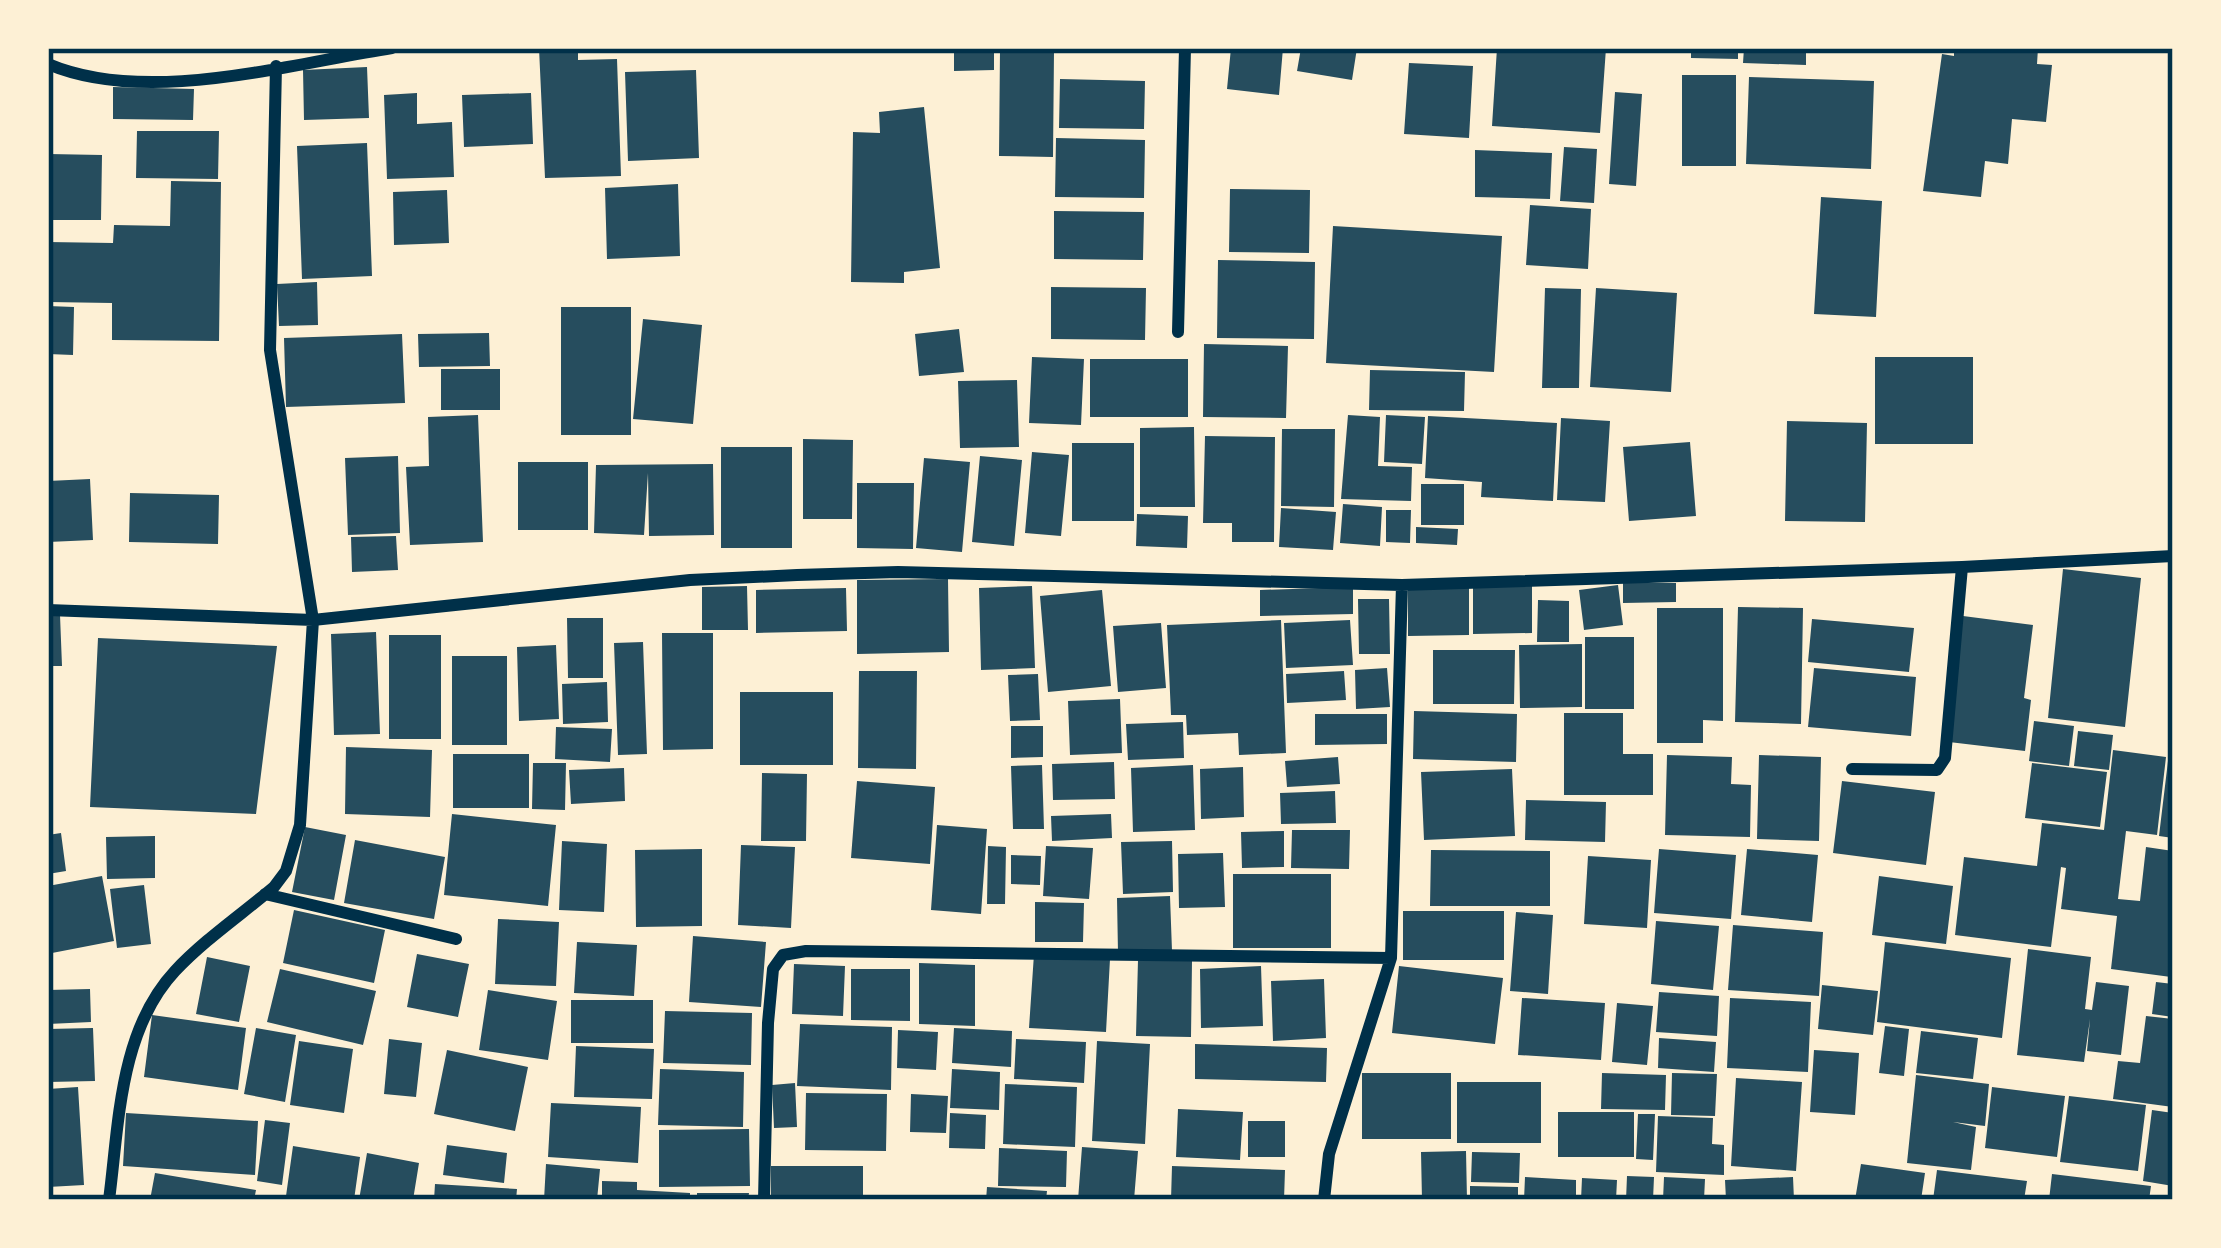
<svg xmlns="http://www.w3.org/2000/svg" width="2221" height="1248" viewBox="0 0 2221 1248" font-family="Cabin,sans-serif">
<rect width="100%" height="100%" fill="#fdf0d5"/>
<path fill="#264d5e" d="M539,48H578V60L617,59L621,176L545,178Z
M954,48H994V70L954,71Z
M1231,48H1283L1279,95L1227,89Z
M1301,48H1357L1352,80L1297,71Z
M1497,48H1606L1600,133L1492,126Z
M1691,48H1738V59L1691,58Z
M1744,48H1806V65L1743,63Z
M1954,48H2038L2037,64L2052,65L2046,122L2012,119L2008,164L1985,161L1981,197L1923,191L1942,54L1954,56Z
M1000,50L1054,51L1053,157L999,156Z
M1409,63L1473,66L1469,138L1404,134Z
M367,67L369,118L304,120L303,70Z
M696,70L699,158L628,161L625,72Z
M1682,75H1736V166H1682Z
M1749,77L1874,81L1871,169L1746,164Z
M1060,79L1145,81L1144,129L1059,128Z
M113,87L194,89L193,120L113,119Z
M1615,92L1642,94L1636,186L1609,184Z
M417,93V124L452,122L454,177L387,179L384,95Z
M531,93L533,144L464,147L462,95Z
M924,107L940,268L904,272V283L851,282L853,132L880,133L879,112Z
M137,131H219L218,179L136,178Z
M1056,138L1145,140L1144,198L1055,197Z
M367,143L372,276L302,279L297,146Z
M1564,147L1597,149L1594,203L1560,201Z
M1475,150L1552,153L1550,199L1475,197Z
M49,154L102,155L101,220H48Z
M171,181L221,182L219,341L112,340V303L48,302V242L113,243L114,225L170,226Z
M678,184L680,256L607,259L605,188Z
M1230,189L1310,190L1309,253L1229,252Z
M447,190L449,243L394,245L393,192Z
M1821,197L1882,201L1876,317L1814,314Z
M1530,205L1591,209L1588,269L1526,265Z
M1054,211L1144,212L1143,260L1054,259Z
M1333,226L1502,236L1494,372L1326,363Z
M1218,260L1315,262L1314,339L1217,338Z
M317,282L318,325L279,326L277,284Z
M1051,287L1146,288L1145,340L1051,339Z
M1545,288L1581,289L1579,388H1542Z
M1596,288L1677,293L1671,392L1590,387Z
M48,306L74,307L73,355L48,354Z
M561,307H631V435H561Z
M643,319L702,325L693,424L633,419Z
M959,329L964,372L919,376L915,334Z
M489,333L490,366L419,367L418,334Z
M402,334L405,403L286,407L284,338Z
M1204,344L1288,346L1286,418L1203,417Z
M1032,357L1084,359L1081,425L1029,423Z
M1875,357H1973V444H1875Z
M1090,359H1188V417H1090Z
M441,369H500V410H441Z
M1370,370L1465,372L1464,411L1369,410Z
M1017,380L1019,447L960,448L958,381Z
M478,415L483,542L410,545L406,467L429,466L428,417Z
M1348,415L1380,417L1378,466L1412,467L1411,501L1341,499Z
M1386,415L1425,417L1422,464L1384,462Z
M1428,416L1557,423L1553,501L1481,497L1482,482L1425,478Z
M1561,418L1610,421L1605,502L1557,500Z
M1787,421L1867,423L1865,522L1785,521Z
M1194,427L1195,507H1140V428Z
M1282,429H1335L1334,507L1281,506Z
M1205,436L1275,437L1274,542H1232V523H1203Z
M803,439L853,440L852,519H803Z
M1690,442L1696,516L1629,521L1623,447Z
M1072,443H1134V521H1072Z
M721,447H792V548H721Z
M1032,452L1069,455L1061,536L1025,533Z
M398,456L400,533L348,535L345,458Z
M980,456L1022,460L1014,546L972,542Z
M924,458L970,462L962,552L916,548Z
M518,462H588V530H518Z
M713,464L714,535L649,536L648,473L644,535L594,533L596,465Z
M90,479L93,540L48,542V481Z
M857,483H914L913,549L857,548Z
M1421,484H1464V525H1421Z
M130,493L219,495L218,544L129,542Z
M1343,504L1382,507L1380,546L1340,543Z
M1281,508L1336,512L1333,550L1279,547Z
M1386,510H1411L1410,543L1386,542Z
M1137,514L1188,516L1187,548L1136,546Z
M1416,527L1458,529L1457,545L1416,543Z
M396,536L398,570L352,572L351,537Z
M2063,569L2141,578L2125,727L2048,718Z
M948,579L949,652L857,654V580Z
M1623,583H1676V602L1623,603Z
M1618,585L1623,625L1584,630L1579,590Z
M747,586L748,630H702V587Z
M1032,586L1035,668L981,670L979,588Z
M1532,586V633L1473,634V587Z
M1353,587V614L1260,616V590Z
M846,588L847,631L756,633V590Z
M1469,588V635L1408,636V589Z
M1102,590L1111,686L1048,692L1040,596Z
M1358,599H1389L1390,654H1359Z
M1538,600L1569,601V642H1537Z
M1738,607L1803,608L1801,724L1735,722Z
M1657,608H1723V721L1703,720V743H1657Z
M48,615H60L62,666H48Z
M1963,616L2033,625L2024,698L2031,700L2025,751L1949,742Z
M567,618H603V678H568Z
M1812,619L1914,628L1909,672L1808,662Z
M1281,620L1286,753L1239,755L1238,733L1187,735L1186,715H1171L1167,625Z
M1350,620L1353,665L1286,668L1284,623Z
M1161,623L1166,688L1118,692L1113,626Z
M376,632L380,734L334,735L331,634Z
M662,633H713V749L663,750Z
M389,635H441V739H389Z
M1585,637H1634V709H1585Z
M98,638L277,646L256,814L90,807Z
M643,642L647,754L618,755L614,643Z
M1582,644V707L1520,708L1519,645Z
M556,645L559,719L519,721L517,647Z
M1433,650H1515L1514,704H1433Z
M452,656H507V745H452Z
M1387,668L1390,707L1356,709L1355,670Z
M1814,668L1916,677L1911,736L1808,727Z
M859,671H917L916,769L858,768Z
M1344,671L1346,700L1287,703L1286,674Z
M1038,674L1040,720L1010,721L1008,675Z
M607,682L608,722L563,724L562,684Z
M740,692H833V765H740Z
M1120,699L1122,753L1070,755L1068,701Z
M1414,711L1517,714L1516,762L1413,759Z
M1564,713H1623V754H1653V795H1564Z
M1315,714H1387V744L1315,745Z
M2034,721L2074,726L2069,766L2029,761Z
M1183,722L1184,758L1128,760L1126,724Z
M1011,726H1043V757L1011,758Z
M556,727L612,729L610,762L555,759Z
M2078,731L2113,735L2109,770L2074,766Z
M346,747L432,750L430,817L345,814Z
M2113,750L2166,757L2157,835L2126,831L2118,899L2140,901L2146,847L2173,851L2171,977L2111,969L2117,916L2061,909L2066,868L2061,867L2051,947L1955,935L1964,857L2037,866L2042,823L2104,830Z
M453,754H529V808H453Z
M1667,755L1732,757L1731,784L1751,785L1750,837L1665,835Z
M1759,755L1821,757L1819,841L1757,839Z
M1338,757L1340,784L1287,787L1285,761Z
M2168,761H2173V838L2159,836Z
M1114,762L1115,799L1053,800L1052,764Z
M533,763H566L565,810L532,809Z
M2032,763L2107,772L2100,827L2025,818Z
M1042,765L1044,829H1013L1011,766Z
M1193,765L1195,830L1133,832L1131,768Z
M1243,767L1244,817L1201,819L1200,769Z
M624,768L625,801L571,804L569,770Z
M1512,769L1515,836L1424,840L1421,772Z
M762,773L807,774L806,841H761Z
M857,781L935,787L930,864L851,858Z
M1842,781L1935,792L1926,865L1833,853Z
M1335,791L1336,823L1281,824L1280,793Z
M1526,800L1606,802L1605,842L1525,840Z
M452,814L556,825L548,906L444,895Z
M1111,814L1112,838L1052,841L1051,816Z
M937,825L987,829L981,914L931,910Z
M305,827L346,835L334,900L292,892Z
M1292,830H1350L1349,869L1291,868Z
M1284,831V867L1242,868L1241,832Z
M61,833L66,871L48,874V835Z
M155,836V878L107,879L106,837Z
M355,840L445,857L434,919L344,903Z
M562,841L607,844L604,912L559,910Z
M1172,841L1173,892L1123,894L1121,842Z
M741,845L795,847L791,928L738,925Z
M988,846L1006,847L1005,904H987Z
M1046,846L1093,848L1089,899L1043,896Z
M702,849V926L636,927L635,850Z
M1659,849L1736,855L1731,919L1654,913Z
M1747,849L1818,855L1812,922L1741,915Z
M1431,850L1550,851V906H1430Z
M1223,853L1225,907L1179,908L1178,854Z
M1011,855L1041,856L1040,885L1011,884Z
M1588,856L1651,860L1647,928L1584,924Z
M1233,874H1331V948H1233Z
M102,876L114,941L52,953L48,886Z
M1879,876L1953,886L1946,944L1872,935Z
M144,885L151,944L117,948L110,889Z
M1170,896L1172,951L1118,953L1117,898Z
M1035,902L1084,903L1083,942H1035Z
M294,910L385,930L374,983L283,963Z
M1403,911H1504V960H1403Z
M1516,912L1553,915L1548,994L1510,991Z
M498,919L559,922L556,986L495,984Z
M1656,921L1719,926L1713,990L1651,984Z
M1733,925L1823,932L1819,996L1728,990Z
M693,936L766,942L761,1007L689,1002Z
M577,942L637,945L634,996L574,993Z
M1885,942L2011,958L2002,1038L1877,1022Z
M2028,949L2091,957L2085,1009L2092,1010L2096,982L2129,986L2121,1055L2087,1051L2090,1019L2084,1062L2017,1055Z
M417,954L469,964L458,1017L407,1007Z
M1034,954L1110,959L1106,1032L1029,1028Z
M207,957L250,966L239,1022L196,1014Z
M1138,960L1192,961L1191,1037L1136,1036Z
M919,963L975,965V1026L919,1024Z
M794,964L845,966L843,1016L792,1014Z
M1261,966L1263,1026L1201,1028L1200,969Z
M1399,966L1503,978L1495,1044L1392,1033Z
M280,969L376,991L363,1045L267,1022Z
M851,969H910V1021L851,1020Z
M1324,979L1326,1038L1273,1041L1271,981Z
M2156,982L2173,984V1017L2152,1014Z
M1822,985L1878,991L1873,1035L1818,1029Z
M90,989L91,1022L48,1024V990Z
M488,990L557,1001L548,1060L479,1050Z
M1659,992L1719,996L1717,1036L1656,1032Z
M1522,998L1605,1003L1601,1060L1518,1055Z
M1730,998L1811,1002L1808,1072L1727,1068Z
M571,1000H653V1043H571Z
M1617,1003L1653,1006L1647,1065L1612,1062Z
M665,1011L752,1013L751,1065L663,1063Z
M152,1015L246,1028L238,1090L144,1077Z
M2146,1016L2173,1019V1107L2113,1099L2118,1061L2140,1063Z
M800,1024L892,1027L891,1090L797,1086Z
M1885,1026L1909,1029L1904,1076L1879,1073Z
M93,1028L95,1081L48,1082V1029Z
M256,1028L296,1035L285,1102L244,1094Z
M954,1028L1012,1031L1011,1067L952,1063Z
M898,1030L938,1032L936,1070L897,1068Z
M1921,1031L1978,1038L1973,1079L1916,1073Z
M1659,1038L1716,1042L1714,1072L1658,1068Z
M389,1039L422,1043L416,1097L384,1094Z
M1016,1039L1086,1042L1084,1083L1014,1079Z
M299,1041L353,1049L344,1113L290,1105Z
M1097,1041L1150,1044L1145,1144L1092,1141Z
M1195,1044L1327,1048L1326,1082L1195,1079Z
M576,1046L654,1049L652,1099L574,1097Z
M447,1050L528,1067L515,1131L434,1114Z
M1814,1050L1859,1053L1855,1115L1810,1112Z
M660,1069L744,1072L743,1127L658,1125Z
M952,1069L1000,1072L999,1110L950,1108Z
M1362,1073H1451V1139H1362Z
M1602,1073L1666,1075L1665,1110L1601,1109Z
M1672,1073L1717,1074L1715,1116L1671,1115Z
M1916,1075L1989,1084L1985,1126L1953,1122L1976,1127L1971,1170L1907,1163Z
M1736,1078L1802,1082L1796,1171L1731,1166Z
M1457,1082H1541V1143H1457Z
M795,1083L797,1127L774,1128L772,1085Z
M1005,1084L1077,1087L1075,1147L1003,1144Z
M78,1087L84,1185L48,1187V1089Z
M1992,1087L2065,1096L2057,1157L1985,1148Z
M806,1093L887,1094L886,1151L805,1150Z
M911,1094L948,1096L946,1133L910,1132Z
M2069,1096L2146,1105L2138,1171L2060,1162Z
M551,1103L641,1107L638,1163L548,1157Z
M1178,1109L1243,1112L1240,1160L1176,1157Z
M2152,1110L2173,1113V1186L2143,1181Z
M1558,1112H1634V1157H1558Z
M126,1113L258,1121L255,1175L123,1166Z
M950,1113L986,1115L985,1149L949,1148Z
M1638,1114H1655L1653,1160L1636,1159Z
M1658,1116L1713,1118L1712,1144L1724,1145V1175L1656,1172Z
M265,1120L290,1123L282,1185L257,1181Z
M1248,1121H1285V1157H1248Z
M749,1129L750,1186L659,1187V1130Z
M447,1145L507,1153L504,1183L443,1175Z
M293,1146L360,1157L354,1200L286,1196Z
M1082,1147L1138,1151L1134,1200H1078Z
M999,1148L1067,1151L1066,1187L998,1186Z
M1466,1151L1467,1200H1422L1421,1152Z
M1472,1152L1520,1153L1519,1183L1471,1182Z
M367,1153L419,1163L413,1200H359Z
M546,1164L600,1169L597,1200H544Z
M1861,1164L1925,1173L1921,1200H1855Z
M771,1166H863V1200H771Z
M1172,1166L1285,1170L1284,1200H1171Z
M1937,1170L2027,1181L2024,1200H1933Z
M155,1173L256,1190L254,1200H150Z
M2052,1174L2151,1186L2149,1200H2049Z
M1627,1176L1654,1177L1653,1200H1626Z
M1525,1177L1576,1180V1200H1524Z
M1664,1177L1705,1179L1704,1200H1663Z
M1793,1177L1794,1200H1726L1725,1180Z
M1582,1178L1617,1180L1616,1200H1581Z
M602,1181L637,1182V1190L690,1193V1200H602Z
M435,1184L517,1189L516,1200H434Z
M1470,1186L1518,1187V1200H1470Z
M987,1187L1047,1191L1046,1200H986Z
M697,1193H749L748,1200H697Z"/>
<g fill="none" stroke-linecap="round" stroke-linejoin="round">
<path stroke="#003049" stroke-width="12" d="M48,64C147,106 288,64 392,48
M1178,332L1185,48
M48,610L313,620L690,580L797,575L898,572L1402,585L1962,567L2173,556
M1852,769L1937,770L1945,758L1962,567
M265,894L456,939
M109,1200C119,1124 119,1031 175,971C204,940 242,914 274,887L286,871L300,825L313,620L270,350L276,66
M764,1200L768,1023L773,969L783,955L806,951L1391,958
M1324,1200L1329,1154L1391,958L1402,585"/>
</g>
<rect width="2221" height="1248" fill="none" stroke="#fdf0d5" stroke-width="102"/>
<rect x="51" y="51" width="2119" height="1146" fill="none" stroke="#003049" stroke-width="4.5"/>
</svg>
